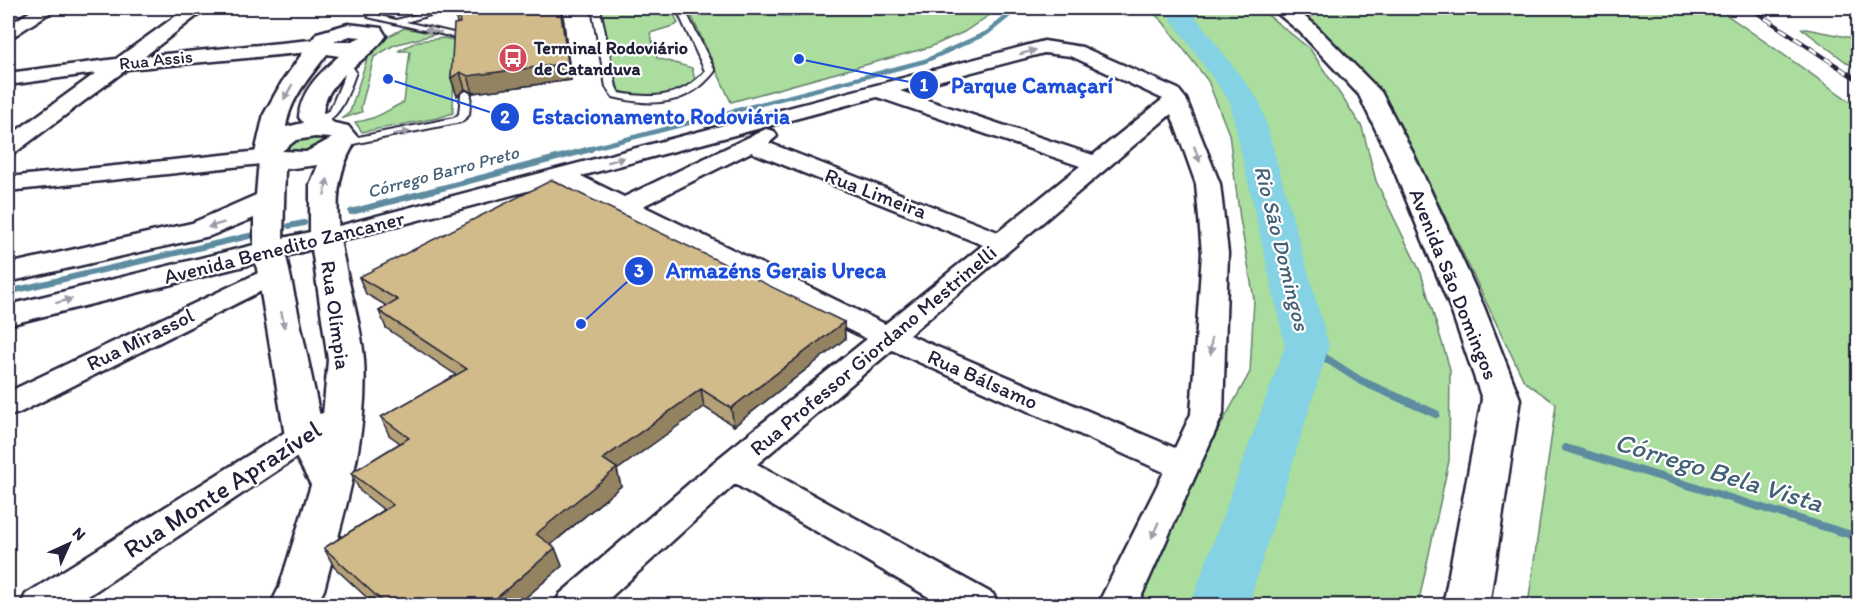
<svg xmlns="http://www.w3.org/2000/svg" width="1866" height="613" viewBox="0 0 1866 613" font-family="Itim,sans-serif">
<rect width="100%" height="100%" fill="#fff"/>
<filter id="ink" filterUnits="userSpaceOnUse"><feTurbulence type="fractalNoise" baseFrequency=".0167" numOctaves="2"/><feDisplacementMap in="SourceGraphic" scale="12" xChannelSelector="R" yChannelSelector="G"/><feConvolveMatrix kernelMatrix="1 2 1 2 8 2 1 2 1" color-interpolation-filters="sRGB"/></filter>
<g filter="url(#ink)">
<path fill="#aadd9e" stroke="#66806c" stroke-width="1.5" d="M601,8H671L678,23L676,25L650,33L657,58L692,68L695,80C679,101 639,100 618,90Z
M688,8H751L763,14L793,16L827,8H1000L964,32L930,47L731,102Z
M1148,8H1259L1310,49L1362,127L1376,181L1421,273L1450,369L1449,461L1418,605L1133,606L1199,465L1250,372L1254,299L1240,219L1229,134L1208,81L1163,22Z
M1290,8H1717L1858,107V605H1528L1556,404L1524,381L1416,156L1382,93L1316,27Z
M404,28L436,34L394,45L374,57L361,108L362,112L341,119L350,112L371,46Z
M1801,28L1858,39V71Z
M444,38L454,40L453,113L438,118L362,132L355,122C376,120 387,110 404,102L410,51H398L418,41Z
M300,136H335L317,153H282L284,144Z"/>
<path fill="#84d2e3" stroke="#5d8ca0" stroke-width="1.5" d="M751,8H850C818,9 781,25 751,8Z"/>
<g fill="none" stroke-linecap="round" stroke-linejoin="round">
<path stroke="#5d8ca0" stroke-width="4.5" d="M585,150L925,61L987,33L1018,8"/>
<path stroke="#5d8ca0" stroke-width="6" d="M351,212L591,149
M289,226L304,223
M8,292L249,236
M1307,346L1312,349"/>
<path stroke="#5d8ca0" stroke-width="8" d="M1310,348L1361,381L1436,414
M1566,448L1858,537"/>
<path fill="#84d2e3" fill-rule="evenodd" d="M1163,8H1189L1260,102L1329,346L1248,606H1190L1285,346L1230,102Z"/>
<g stroke="#22223b" stroke-width="4">
<path id="lane" d="M442,8H454L406,22L462,35V39L368,17L372,14L396,20Z
M592,8H600L616,87L619,93C653,99 682,98 705,71L676,8H684L715,71C688,106 653,107 613,97L606,87Z
M345,59L348,60L356,72C348,92 340,127 312,123V119L330,110L346,72L340,62Z
M466,91L471,94L469,115L461,122L343,146L338,143L343,140L454,118L459,114L461,94Z"/>
</g>
<g stroke="#22223b" stroke-width="5">
<path id="street" d="M36,8H57L14,36L8,37V25Z
M187,8H207L145,56L321,39L330,45L321,51L127,69L16,152L8,154V137L96,73L8,85V73L116,59Z
M1044,41L1082,47L1178,89L1186,99L1220,184L1228,253L1223,414L1137,606H1097L1164,472L892,350L757,464L993,594L999,606H944L735,484L601,606H554L560,594L720,457L867,339L557,183L325,245L316,242L312,237L316,232ZM1044,53L1071,56L1163,99L1093,155L900,91ZM877,97L1080,166L998,232L769,143L777,136L774,131L766,129L624,197L581,176ZM1171,114L1196,184L1202,253L1191,414L1175,448L909,335ZM751,152L983,245L885,324L643,206Z
M271,150L279,152L282,157L279,162L8,191V177Z
M273,266L283,268L287,274L283,280L19,413L8,416V392Z
M323,413L335,416L339,424L335,432L73,606H20L26,594L311,416Z"/>
</g>
<g stroke="#22223b" stroke-width="5">
<path id="secondary" d="M1271,8H1293L1314,24L1381,92L1414,155L1484,307L1520,399L1489,606H1443L1482,399L1450,307L1388,155L1359,95L1300,32Z
M348,24L381,28L386,36C367,63 324,78 323,115L334,123L348,126L358,138C311,206 359,288 364,360C369,438 343,516 324,590L316,606H270L279,588L311,485L285,436L256,263L8,325V305L254,245V218L210,236L8,282V264L192,223L256,195L259,159L255,153L264,114L282,82L317,33ZM350,36L361,37L350,42H333ZM327,54L339,56C321,72 300,91 299,117L303,123L286,127C290,98 310,77 327,54ZM315,137L332,138L306,152L282,151L296,140ZM318,165L310,185V232L283,238L285,169ZM312,249L328,360L322,426L286,256Z"/>
</g>
<use href="#lane" fill="#fff" fill-rule="evenodd"/>
<use href="#street" fill="#fff" fill-rule="evenodd"/>
<use href="#secondary" fill="#fff" fill-rule="evenodd"/>
<g stroke="#22223b" stroke-width="4.5">
<path id="rail" d="M1750,8L1858,80"/>
</g>
<use href="#rail" stroke="#fff" stroke-width="3" stroke-dasharray="9" stroke-linecap="butt"/>
</g>
<path fill="#b5a177" stroke="#22223b" stroke-width="1.5" d="M456,8H562L571,80L473,93L465,89L457,96L451,78L457,23L455,16Z
M359,277L844,322L845,339L734,426L704,407L617,470L621,486L551,545L555,548L562,566L516,606H376L334,567L324,548L384,510L360,491L351,473L400,443L389,435L381,417L456,375L386,328L379,311L387,306L366,294Z"/>
<path fill="#938361" stroke="#22223b" stroke-width="1.5" d="M560,8H562L571,80L473,93L468,76Z
M460,72L465,89L457,96L451,78Z
M844,322L845,339L734,426L731,408Z
M701,389L704,407L617,470L621,486L542,552L536,534L603,459Z
M555,548L562,566L516,606H487Z"/>
<path fill="#d2bb8a" stroke="#22223b" stroke-width="1.5" d="M456,8H560L568,63L468,76L460,72L451,78L454,24L460,23L459,17L455,16Z
M552,180L844,322L731,408L701,389L603,459L617,468L536,534L555,548L487,606H381L384,603L324,548L393,505L351,473L409,438L381,417L467,369L379,311L398,300L359,277Z"/>
<defs><path id="oneway-solid" d="M-6-.8H1V-3.2L6.5 0L1 3.2V.8H-6Z" transform="scale(1.5)"/></defs>
<g fill="#9c9ca7">
<use href="#oneway-solid" transform="translate(433 31) rotate(-168)"/>
<use href="#oneway-solid" transform="translate(1028 52) rotate(-15)"/>
<use href="#oneway-solid" transform="translate(288 92) rotate(119)"/>
<use href="#oneway-solid" transform="translate(401 133) rotate(-10)"/>
<use href="#oneway-solid" transform="translate(1197 154) rotate(70)"/>
<use href="#oneway-solid" transform="translate(616 160) rotate(-15)"/>
<use href="#oneway-solid" transform="translate(326 187) rotate(-79)"/>
<use href="#oneway-solid" transform="translate(216 225) rotate(163)"/>
<use href="#oneway-solid" transform="translate(64 301) rotate(-14)"/>
<use href="#oneway-solid" transform="translate(283 320) rotate(78)"/>
<use href="#oneway-solid" transform="translate(1211 346) rotate(93)"/>
<use href="#oneway-solid" transform="translate(1155 530) rotate(114)"/>
</g>
</g>
<defs>
<g id="bus-disc" transform="scale(1.5)"><circle r="9.5" fill="#d1495b" stroke="#fff"/><path d="M-5-6H5V4H4V6H2V4H-2V6H-4V4H-5ZM-3.5-4V0h7V-4ZM-3.5 1.2v1.5H-2V1.2ZM2 1.2v1.5H3.5V1.2Z" fill="#fff"/></g>
</defs>
<g fill-rule="evenodd">
<use href="#bus-disc" x="513" y="58"/>
</g>
<g text-anchor="middle" dominant-baseline="central" stroke-width="4.5" stroke-linejoin="round" paint-order="stroke">
<g font-size="18" font-weight="bold" fill="#22223b" stroke="#fff" text-anchor="start">
<text x="534" y="48">Terminal Rodoviário<tspan x="534" dy="21">de Catanduva</tspan></text>
</g>
<g font-size="18" fill="#22223b" stroke="#fff">
<text transform="translate(156 60) rotate(-6)">Rua Assis</text>
</g>
<g font-size="18" font-style="italic" fill="#446076" stroke="#fff">
<text transform="translate(443 172) rotate(-15)">Córrego Barro Preto</text>
</g>
<g font-size="21" fill="#22223b" stroke="#fff">
<text transform="translate(876 193) rotate(21)">Rua Limeira</text>
<text transform="translate(284 247) rotate(-14)">Avenida Benedito Zancaner</text>
<text transform="translate(1454 284) rotate(68)">Avenida São Domingos</text>
<text transform="translate(336 315) rotate(82)">Rua Olímpia</text>
<text transform="translate(140 339) rotate(-26)">Rua Mirassol</text>
<text transform="translate(873 350) rotate(-40)">Rua Professor Giordano Mestrinelli</text>
<text transform="translate(983 379) rotate(24)">Rua Bálsamo</text>
</g>
<g font-size="22" font-style="italic" fill="#446076" stroke="#fff">
<text transform="translate(1282 248) rotate(76)">Rio São Domingos</text>
</g>
<g font-size="26" fill="#22223b" stroke="#fff">
<text transform="translate(222 489) rotate(-33)">Rua Monte Aprazível</text>
</g>
<g font-size="27" font-style="italic" fill="#446076" stroke="#fff">
<text transform="translate(1719 472) rotate(17)">Córrego Bela Vista</text>
</g>
</g>
<path fill="none" stroke="#1d4ed8" stroke-width="2" d="M799 59L924 85M388 79L505 117M581 324L639 271"/>
<g fill="#1d4ed8" stroke="#fff" stroke-width="2">
<circle cx="799" cy="59" r="6"/>
<circle cx="388" cy="79" r="6"/>
<circle cx="581" cy="324" r="6"/>
<circle cx="924" cy="85" r="15"/>
<circle cx="505" cy="117" r="15"/>
<circle cx="639" cy="271" r="15"/>
</g>
<g font-size="18" text-anchor="middle" font-weight="bold" fill="#fff">
<text x="924" y="91">1</text>
<text x="505" y="123">2</text>
<text x="639" y="277">3</text>
</g>
<g font-size="22" text-anchor="middle" font-weight="bold" fill="#1d4ed8" stroke="#fff" stroke-width="4.5" stroke-linejoin="round" paint-order="stroke">
<text x="1032" y="93">Parque Camaçarí</text>
<text x="661" y="124">Estacionamento Rodoviária</text>
<text x="776" y="278">Armazéns Gerais Ureca</text>
</g>
<rect width="1866" height="613" fill="none" stroke="#fff" stroke-width="30"/>
<rect x="15" y="15" width="1836" height="583" fill="none" stroke="#22223b" stroke-width="2" filter="url(#ink)"/>
<g transform="translate(69 544) rotate(45)" stroke="#ffffff" stroke-width="4.5" paint-order="stroke">
<path d="M0-4.5L10 22L0 15L-10 22Z" fill="#22223b"/>
<text y="-9" font-size="16" font-weight="bold" text-anchor="middle" fill="#22223b">N</text>
</g>
</svg>
